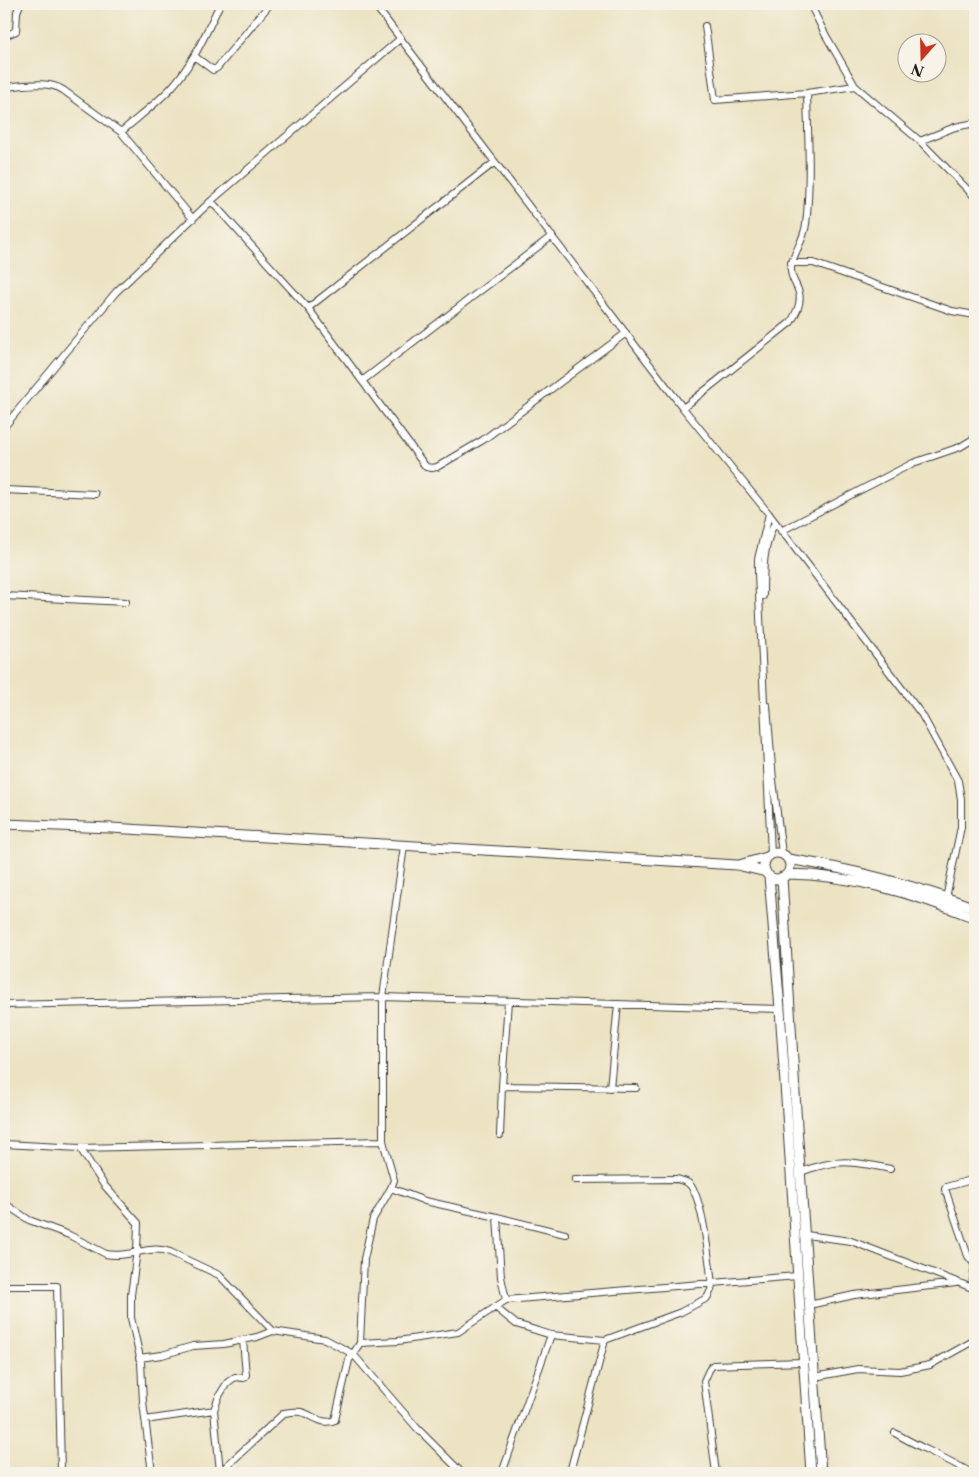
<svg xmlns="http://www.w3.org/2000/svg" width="979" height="1477" viewBox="0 0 979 1477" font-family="'Libre Caslon Text',serif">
<rect width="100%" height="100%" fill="#f7f3e8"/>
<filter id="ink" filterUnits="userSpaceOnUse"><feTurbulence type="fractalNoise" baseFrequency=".02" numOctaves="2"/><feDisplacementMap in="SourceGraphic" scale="10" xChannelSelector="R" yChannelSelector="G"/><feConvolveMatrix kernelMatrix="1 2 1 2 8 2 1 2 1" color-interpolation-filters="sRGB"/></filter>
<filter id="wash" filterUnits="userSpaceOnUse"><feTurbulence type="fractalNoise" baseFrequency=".0096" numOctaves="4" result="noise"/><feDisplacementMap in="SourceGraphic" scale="20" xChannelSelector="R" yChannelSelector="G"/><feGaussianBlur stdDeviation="1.12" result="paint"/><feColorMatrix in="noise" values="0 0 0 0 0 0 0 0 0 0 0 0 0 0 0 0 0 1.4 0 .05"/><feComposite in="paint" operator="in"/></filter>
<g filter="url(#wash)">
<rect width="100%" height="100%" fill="#ece3c3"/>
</g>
<g filter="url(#ink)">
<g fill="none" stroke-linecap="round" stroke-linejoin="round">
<g stroke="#3b3a35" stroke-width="8">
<path id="street" d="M374,4L683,408L769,514L922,715L958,781L961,799V827L946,898
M810,4L825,34L855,86L920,141L975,197
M705,26L715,100L807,93L855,86
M4,36L16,31L17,12L20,4
M194,56L213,70L217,68L270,4
M4,87C22,86 47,80 63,90L121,132L193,219
M121,132C137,118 156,104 171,88C193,64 206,33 220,4
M920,141L955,127L975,123
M211,201L308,308L426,467L432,468L437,467L483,440L626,333
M791,263H813L952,311L975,315
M308,308L495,162
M362,381L552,236
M683,408L791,322C796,314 802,303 799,293C797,284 790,278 791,268C792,255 804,241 806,224C811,181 808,136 807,93
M4,427L116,292L211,201L401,38
M4,490L95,494
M769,514L758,559V573L771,854
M781,531L913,463L960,447L975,438
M4,596L126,602
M763,596C763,570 763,546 775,522
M767,706L773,780L782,854
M4,1005L383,997L780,1009
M502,1086L508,1001
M610,1088L618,1004
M500,1135L502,1086L636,1088
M383,1141L394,1180L391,1188L373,1219L364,1259L360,1343L353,1354L417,1428L462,1473
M4,1144L80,1148L383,1141V997L404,846
M80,1148L104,1185L138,1223L137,1251L131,1295V1318L141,1362L143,1402L152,1473
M801,1172C837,1158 853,1161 890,1169
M391,1188L425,1201L497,1217L565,1234
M4,1203L29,1220L69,1235L106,1254C127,1259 149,1244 170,1252L219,1275L273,1331L325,1339L353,1354L349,1360L335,1420C322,1426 313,1415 301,1412C295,1411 290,1412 284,1413L219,1473
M497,1217L501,1277L506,1300
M806,1235L851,1241L975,1289
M975,1265L968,1256L945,1189L946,1187L975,1179
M4,1286H57L61,1473
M972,1288L975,1263
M809,1305L854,1295L956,1283
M495,1307L516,1324L551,1335L605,1340L681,1312L707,1298L711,1290L712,1284C709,1263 703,1194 688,1183C685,1181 680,1180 677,1179L575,1180
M360,1343L398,1341L458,1332L506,1300L797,1276
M139,1358L162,1355L193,1346L224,1344L257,1337L273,1331
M814,1377L858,1369L900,1371L930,1365L975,1340
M145,1420L214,1410
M895,1433C920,1448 947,1458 971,1473
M220,1472L214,1410L219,1396L227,1383L235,1377L244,1378L246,1375L243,1340
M502,1473L551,1335
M572,1473L571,1468L605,1340
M716,1473L704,1381L709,1370L713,1365L803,1362"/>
</g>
<g stroke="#3b3a35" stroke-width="11">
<path id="secondary" d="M4,824L111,828L737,865L766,872
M764 866a13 13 0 1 1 26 0a13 13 0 1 1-26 0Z
M788,859C852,869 914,885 975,908
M739,865L767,857
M787,874C853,875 915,894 975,918
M769,876L780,1009L811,1473
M782,877L797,1126L821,1473"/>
</g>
<use href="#street" stroke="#fff" stroke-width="6"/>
<use href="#secondary" stroke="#fff" stroke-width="9"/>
</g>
</g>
<rect width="979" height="1477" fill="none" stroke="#f7f3e8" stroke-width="20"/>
<g transform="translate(922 58) rotate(200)"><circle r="24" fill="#f7f3e8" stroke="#9f9d96"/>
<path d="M0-4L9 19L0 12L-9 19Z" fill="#c8321e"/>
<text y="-8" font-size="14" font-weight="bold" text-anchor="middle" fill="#1c1c1c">N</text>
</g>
</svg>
